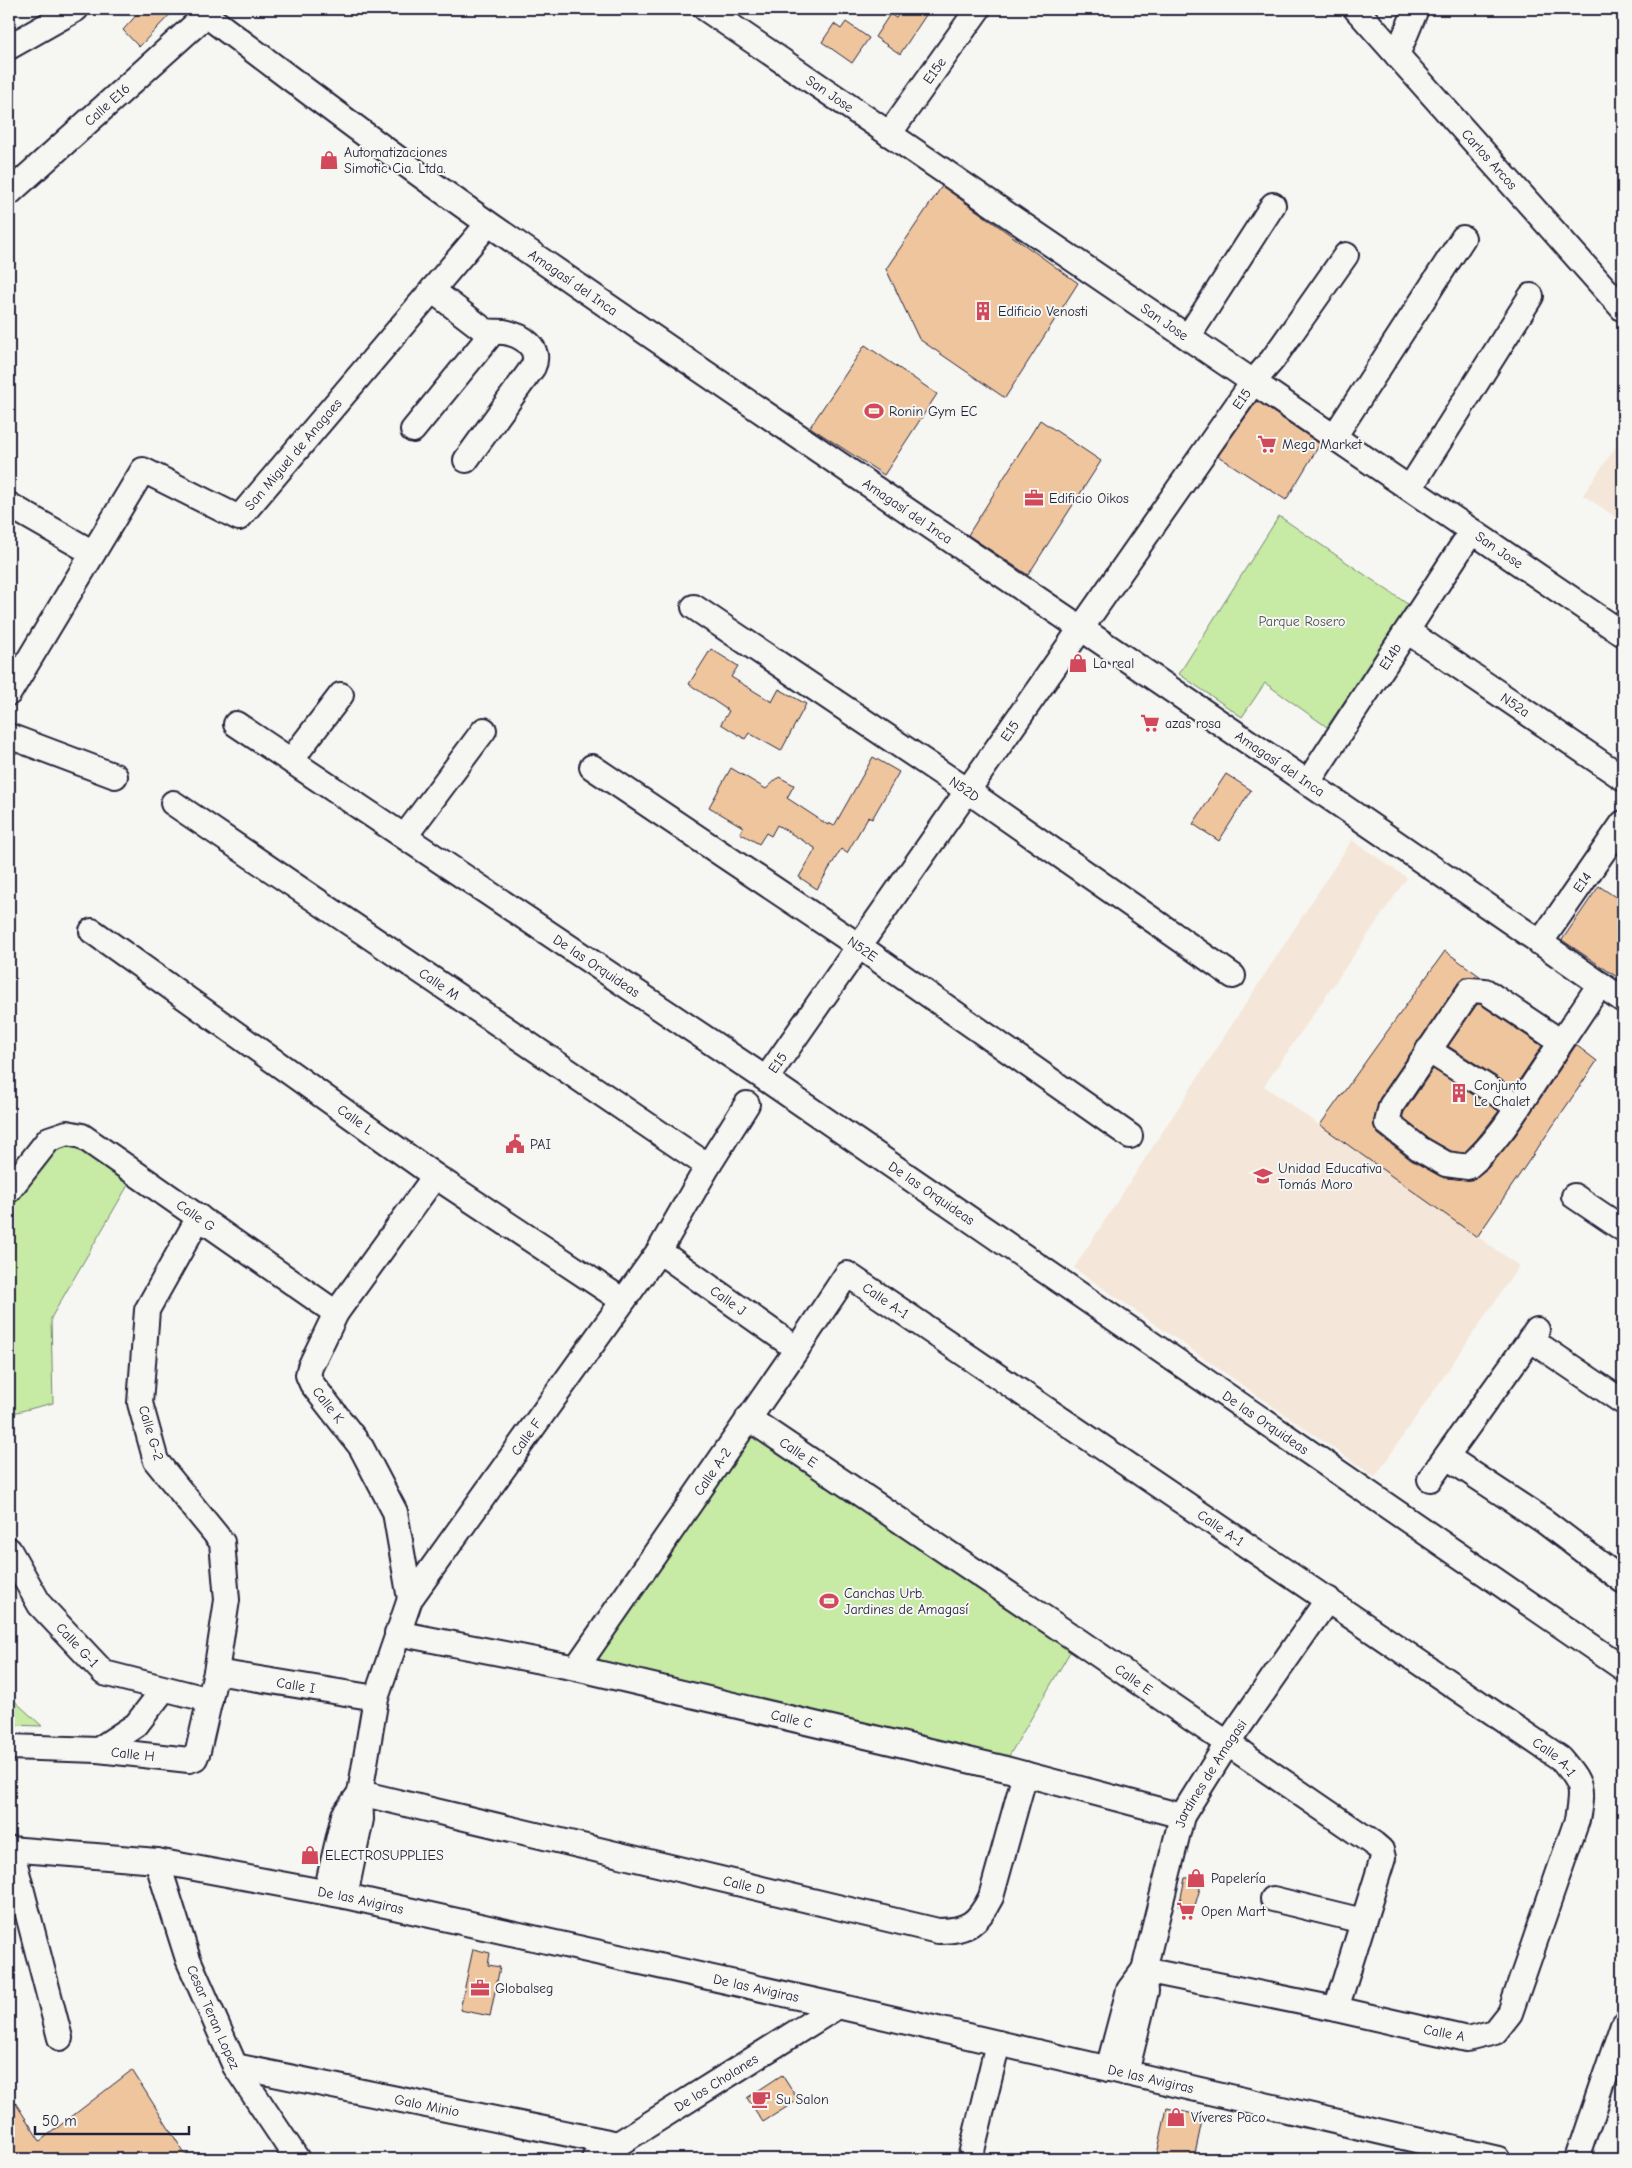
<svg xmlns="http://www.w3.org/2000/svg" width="1632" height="2168" viewBox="0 0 1632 2168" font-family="'Comic Neue',sans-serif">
<rect width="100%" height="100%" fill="#f6f6f2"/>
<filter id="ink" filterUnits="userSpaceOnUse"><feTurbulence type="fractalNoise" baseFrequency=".02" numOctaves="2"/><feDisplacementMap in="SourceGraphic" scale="10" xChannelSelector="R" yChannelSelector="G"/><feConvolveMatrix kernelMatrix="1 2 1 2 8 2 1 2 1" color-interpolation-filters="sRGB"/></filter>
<g filter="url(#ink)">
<path fill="#f4e7d9" d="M1623,436V522L1583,495Z
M1352,840L1407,878L1264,1086L1519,1266L1375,1477L1074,1268Z"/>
<path fill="#c7eaa4" stroke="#748670" d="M1279,516L1409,605L1327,727L1265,683L1242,717L1179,674Z
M79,1136L135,1173L51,1318L53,1403L9,1414V1176Z
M748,1418L1077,1640L1002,1768L576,1668Z
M9,1696L42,1726L9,1725Z"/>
<path fill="#efc59e" stroke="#22223b" d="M142,9H175L139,47L123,30Z
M903,9H930L900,54L875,37L890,14L896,18Z
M846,22L869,38L852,63L822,42L834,24L841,29Z
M942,186L1078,283L1005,398L919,339L886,269Z
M865,345L937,394L884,475L810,427Z
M1257,401L1320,444L1286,500L1218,456Z
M1040,420L1101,461L1028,575L968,535Z
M711,649L738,666L731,677L772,702L779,689L806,704L781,751L749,733L745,739L721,724L729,711L689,684Z
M873,757L899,772L872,819L868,817L847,853L841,849L817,889L799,877L815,850V848L777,825L771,836L766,833L759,844L740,833L743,827L709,807L731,768L766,789L779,777L794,785L787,798L828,825L829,823L834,826Z
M1226,774L1251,790L1219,841L1193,824Z
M1599,886L1623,902V981L1562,940Z
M1445,951L1481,977H1464L1459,982L1380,1098L1374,1120V1127L1378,1134L1411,1160L1444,1178L1472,1180L1488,1168L1515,1136L1576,1045L1597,1061L1477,1237L1320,1125Z
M1477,1004H1480L1542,1046L1514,1088L1448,1046Z
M1433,1069L1499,1111L1477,1139L1464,1153L1451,1151L1428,1138L1402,1118L1404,1112Z
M1185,1878H1203L1194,1909L1179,1906Z
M473,1949L490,1953L488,1965L500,1967L490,2016L460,2010Z
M132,2070L188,2159H9V2093L40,2141Z
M782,2075L798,2100L763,2122L747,2098Z
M1167,2108L1203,2116L1194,2159H1156Z"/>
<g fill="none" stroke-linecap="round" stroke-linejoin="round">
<g stroke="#22223b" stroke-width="28">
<g id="minor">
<path id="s1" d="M203,9L206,15C301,86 395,159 492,226C867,487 1249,738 1623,1000"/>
<path id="s2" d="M706,9L1623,634"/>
<path id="s3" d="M1356,9L1623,309"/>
<path d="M9,47L76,9"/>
<path d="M1397,55L1416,9"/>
<path id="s4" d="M889,134L978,9"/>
<path id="s5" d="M9,193L206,15"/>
<path d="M432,290L484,330C492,333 496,331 504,332C522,335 542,348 533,367L466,460"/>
<path d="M1188,337L1273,205"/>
<path d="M413,430L492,333"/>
<path d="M1334,437L1463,238"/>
<path d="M1410,488L1531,296"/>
<path d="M9,505L93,553"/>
<path id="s6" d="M694,607L968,791L1233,976"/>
<path id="s7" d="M1407,631L1623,778"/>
<path id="s8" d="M9,693L143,470L239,518L488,224"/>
<path id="s9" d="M236,724L766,1079L1623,1668"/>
<path d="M9,736L115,776"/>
<path d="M292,761L301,747L341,695"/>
<path id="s10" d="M592,767L859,946L1130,1136"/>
<path id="s11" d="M1308,782L1472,531"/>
<path id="s12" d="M173,803L708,1166"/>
<path d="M405,836L484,730"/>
<path id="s13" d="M92,931L435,1176L622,1300"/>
<path id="s14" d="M1540,943L1623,823"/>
<path d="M1561,1042L1485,991L1470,990L1391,1106L1387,1123L1420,1149L1446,1164L1468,1167C1495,1145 1515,1112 1534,1083C1556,1050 1578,1017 1600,984"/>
<path d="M1428,1050L1518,1107"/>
<path id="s15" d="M766,1079L1254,381L1273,359L1346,255"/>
<path id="s16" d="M9,1190L49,1139L67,1133L82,1136L336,1313"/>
<path d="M1574,1196L1623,1229"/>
<path id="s17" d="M659,1251L797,1349"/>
<path d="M1530,1339L1623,1402"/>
<path id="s18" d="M748,1418L1077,1640L1374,1844L1381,1850L1383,1858L1336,2009"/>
<path d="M1447,1457L1544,1521L1623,1581"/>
<path d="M1430,1479L1537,1330"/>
<path id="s19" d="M9,1550L40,1605L104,1673L210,1700"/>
<path d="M410,1599L395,1512L361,1447L312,1384L308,1375L310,1367L336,1313L435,1176"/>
<path id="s20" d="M397,1633L576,1668L1002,1768L1182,1816"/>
<path id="s21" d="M576,1668L797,1349L847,1274L1560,1758C1582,1784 1583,1787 1577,1820L1510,2013L1495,2032L1467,2039L1336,2009L1144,1970"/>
<path id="s22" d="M216,1672L376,1698"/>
<path id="s23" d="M9,1747L98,1750L189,1760L195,1758L198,1751L216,1672L227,1600L222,1542L156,1461L140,1403L147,1310L199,1217"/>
<path d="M98,1750L136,1725L164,1689"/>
<path id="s24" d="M360,1793L938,1931C968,1931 978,1923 991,1897L1025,1774"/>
<path id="s25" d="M9,1849L157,1861L345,1896L838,2006L1498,2159"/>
<path d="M11,1849L60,2038"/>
<path id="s26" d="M157,1861L188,1959L235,2066L297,2159"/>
<path d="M326,1892L344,1815L360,1793"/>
<path id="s27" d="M345,1896L361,1819L360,1793L376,1698L410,1599L659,1251L708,1166L747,1104"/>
<path d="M1273,1899L1363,1921"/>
<path id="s28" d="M235,2066L618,2144"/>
<path d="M1108,2069L1129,1990L1144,1970"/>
<path id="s29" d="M1126,2073L1146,1991L1144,1970L1182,1816L1227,1744L1328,1599"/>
<path id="s30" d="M594,2159L838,2006"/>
<path d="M970,2159L998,2043"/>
<path d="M1577,2159L1623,2024"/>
</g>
</g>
<use href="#minor" stroke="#f6f6f2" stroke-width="24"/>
</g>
</g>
<defs>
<g id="shop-bare" transform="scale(1.5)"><path d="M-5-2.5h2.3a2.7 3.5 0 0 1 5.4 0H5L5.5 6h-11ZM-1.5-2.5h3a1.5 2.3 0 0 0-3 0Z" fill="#d1495b" stroke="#f6f6f2" stroke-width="2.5" paint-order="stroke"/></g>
<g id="building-bare" transform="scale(1.5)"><path d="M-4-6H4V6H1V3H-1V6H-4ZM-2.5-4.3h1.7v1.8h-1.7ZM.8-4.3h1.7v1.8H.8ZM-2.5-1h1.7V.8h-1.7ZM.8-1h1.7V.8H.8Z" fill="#d1495b" stroke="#f6f6f2" stroke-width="2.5" paint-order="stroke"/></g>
<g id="stadium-bare" transform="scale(1.5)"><path d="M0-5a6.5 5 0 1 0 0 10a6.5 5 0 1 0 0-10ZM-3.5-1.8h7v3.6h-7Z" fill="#d1495b" stroke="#f6f6f2" stroke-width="2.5" paint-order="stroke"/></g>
<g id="supermarket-bare" transform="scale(1.5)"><path d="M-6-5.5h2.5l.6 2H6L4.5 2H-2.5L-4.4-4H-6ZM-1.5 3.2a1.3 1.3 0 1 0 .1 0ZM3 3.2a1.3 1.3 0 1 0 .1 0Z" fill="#d1495b" stroke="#f6f6f2" stroke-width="2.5" paint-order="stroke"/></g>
<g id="office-bare" transform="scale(1.5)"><path d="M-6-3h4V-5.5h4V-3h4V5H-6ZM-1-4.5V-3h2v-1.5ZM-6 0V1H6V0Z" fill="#d1495b" stroke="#f6f6f2" stroke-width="2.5" paint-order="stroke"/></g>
<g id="civic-bare" transform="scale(1.5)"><path d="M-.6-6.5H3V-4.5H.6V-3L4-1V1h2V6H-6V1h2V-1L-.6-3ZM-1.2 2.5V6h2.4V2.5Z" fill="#d1495b" stroke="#f6f6f2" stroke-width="2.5" paint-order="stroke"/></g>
<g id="school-bare" transform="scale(1.5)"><path d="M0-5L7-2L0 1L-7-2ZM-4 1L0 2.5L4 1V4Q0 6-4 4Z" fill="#d1495b" stroke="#f6f6f2" stroke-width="2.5" paint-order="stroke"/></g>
<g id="cafe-bare" transform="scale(1.5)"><path d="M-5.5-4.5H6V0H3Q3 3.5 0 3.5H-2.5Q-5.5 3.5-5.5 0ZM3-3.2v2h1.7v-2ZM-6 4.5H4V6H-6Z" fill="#d1495b" stroke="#f6f6f2" stroke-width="2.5" paint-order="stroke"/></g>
</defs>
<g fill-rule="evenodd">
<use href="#shop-bare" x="329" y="160"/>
<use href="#building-bare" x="983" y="311"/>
<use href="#stadium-bare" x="874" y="411"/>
<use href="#supermarket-bare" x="1267" y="444"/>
<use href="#office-bare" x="1034" y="498"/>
<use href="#shop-bare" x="1078" y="663"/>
<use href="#supermarket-bare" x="1150" y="723"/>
<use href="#building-bare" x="1459" y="1093"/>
<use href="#civic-bare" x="515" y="1144"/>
<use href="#school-bare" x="1263" y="1176"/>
<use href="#stadium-bare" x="829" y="1601"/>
<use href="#shop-bare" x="310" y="1855"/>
<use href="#shop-bare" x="1196" y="1878"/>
<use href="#supermarket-bare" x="1186" y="1911"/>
<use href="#office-bare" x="480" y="1988"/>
<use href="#cafe-bare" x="761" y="2099"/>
<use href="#shop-bare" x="1176" y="2117"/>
</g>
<g text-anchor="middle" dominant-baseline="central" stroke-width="4" stroke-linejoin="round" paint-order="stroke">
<g font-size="14" fill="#22223b" stroke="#f6f6f2">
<text stroke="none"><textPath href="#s4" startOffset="78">E15e</textPath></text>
<text stroke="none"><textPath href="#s2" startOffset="150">San Jose</textPath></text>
<text stroke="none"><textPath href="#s5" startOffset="132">Calle E16</textPath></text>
<text stroke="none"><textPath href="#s3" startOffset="201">Carlos Arcos</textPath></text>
<text stroke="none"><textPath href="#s1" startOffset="461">Amagasí del Inca</textPath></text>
<text stroke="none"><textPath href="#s2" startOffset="555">San Jose</textPath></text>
<text stroke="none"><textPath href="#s15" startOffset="830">E15</textPath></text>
<text stroke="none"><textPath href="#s8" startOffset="451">San Miguel de Anagaes</textPath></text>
<text stroke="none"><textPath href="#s1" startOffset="866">Amagasí del Inca</textPath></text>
<text stroke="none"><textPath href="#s2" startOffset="960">San Jose</textPath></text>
<text stroke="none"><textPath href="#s11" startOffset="150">E14b</textPath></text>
<text stroke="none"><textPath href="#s7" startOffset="131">N52a</textPath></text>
<text stroke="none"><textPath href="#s15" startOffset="425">E15</textPath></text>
<text stroke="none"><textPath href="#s1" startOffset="1316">Amagasí del Inca</textPath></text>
<text stroke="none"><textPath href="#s6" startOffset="326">N52D</textPath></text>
<text stroke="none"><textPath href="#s14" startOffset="74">E14</textPath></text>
<text stroke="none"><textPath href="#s10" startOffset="326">N52E</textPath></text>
<text stroke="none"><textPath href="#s9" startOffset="434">De las Orquideas</textPath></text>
<text stroke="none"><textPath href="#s12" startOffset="322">Calle M</textPath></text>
<text stroke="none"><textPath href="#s15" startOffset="20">E15</textPath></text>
<text stroke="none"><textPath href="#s13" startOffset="324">Calle L</textPath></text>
<text stroke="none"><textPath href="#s9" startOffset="839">De las Orquideas</textPath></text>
<text stroke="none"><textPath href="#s16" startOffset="238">Calle G</textPath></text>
<text stroke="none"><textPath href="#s17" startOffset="85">Calle J</textPath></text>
<text stroke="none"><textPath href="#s21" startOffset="525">Calle A-1</textPath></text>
<text transform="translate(328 1405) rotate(52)">Calle K</text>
<text stroke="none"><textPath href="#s9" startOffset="1244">De las Orquideas</textPath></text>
<text transform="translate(151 1433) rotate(73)">Calle G-2</text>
<text stroke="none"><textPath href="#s27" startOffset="505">Calle F</textPath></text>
<text stroke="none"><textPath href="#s18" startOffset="61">Calle E</textPath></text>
<text stroke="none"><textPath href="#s21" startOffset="239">Calle A-2</textPath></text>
<text stroke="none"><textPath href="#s21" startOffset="930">Calle A-1</textPath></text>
<text stroke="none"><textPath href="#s19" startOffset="118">Calle G-1</textPath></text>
<text stroke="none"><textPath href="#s18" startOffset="466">Calle E</textPath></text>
<text stroke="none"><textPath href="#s22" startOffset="81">Calle I</textPath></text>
<text stroke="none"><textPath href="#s20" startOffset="404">Calle C</textPath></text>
<text stroke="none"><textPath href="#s23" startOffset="124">Calle H</textPath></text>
<text stroke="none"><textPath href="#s21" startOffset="1335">Calle A-1</textPath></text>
<text stroke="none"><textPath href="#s29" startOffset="315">Jardines de Amagasi</textPath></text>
<text stroke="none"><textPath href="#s24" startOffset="395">Calle D</textPath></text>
<text stroke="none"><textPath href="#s25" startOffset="356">De las Avigiras</textPath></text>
<text stroke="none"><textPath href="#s25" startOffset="761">De las Avigiras</textPath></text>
<text stroke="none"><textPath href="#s26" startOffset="166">Cesar Teran Lopez</textPath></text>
<text transform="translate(1444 2033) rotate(11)">Calle A</text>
<text stroke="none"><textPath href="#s25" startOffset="1166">De las Avigiras</textPath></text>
<text stroke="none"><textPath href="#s30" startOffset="144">De los Cholanes</textPath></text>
<text stroke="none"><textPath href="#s28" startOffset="196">Galo Minio</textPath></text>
</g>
<g font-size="14" fill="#22223b" stroke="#f6f6f2" text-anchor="start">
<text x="344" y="152">Automatizaciones<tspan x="344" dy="16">Simotic Cia. Ltda.</tspan></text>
<text x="998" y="311">Edificio Venosti</text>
<text x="889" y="411">Ronin Gym EC</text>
<text x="1282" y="444">Mega Market</text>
<text x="1049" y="498">Edificio Oikos</text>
<text x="1093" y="663">La real</text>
<text x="1165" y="723">azas rosa</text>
<text x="1474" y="1085">Conjunto<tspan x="1474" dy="16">Le Chalet</tspan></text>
<text x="530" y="1144">PAI</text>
<text x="1278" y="1168">Unidad Educativa<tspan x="1278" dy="16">Tomás Moro</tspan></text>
<text x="844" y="1593">Canchas Urb.<tspan x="844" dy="16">Jardines de Amagasí</tspan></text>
<text x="325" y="1855">ELECTROSUPPLIES</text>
<text x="1211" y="1878">Papelería</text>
<text x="1201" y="1911">Open Mart</text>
<text x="495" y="1988">Globalseg</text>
<text x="776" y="2099">Su Salon</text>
<text x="1191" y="2117">Víveres Paco</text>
</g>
<g font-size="14" fill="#4b5455" stroke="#f6f6f2">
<text x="1302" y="621">Parque Rosero</text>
</g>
</g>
<rect width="1632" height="2168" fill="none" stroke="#f6f6f2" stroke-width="30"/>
<rect x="15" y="15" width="1602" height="2138" fill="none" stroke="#22223b" stroke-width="2" filter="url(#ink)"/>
<path d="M35 2126v8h154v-8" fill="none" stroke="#22223b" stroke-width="2.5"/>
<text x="42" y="2126" font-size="15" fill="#22223b" stroke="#f6f6f2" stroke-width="4" paint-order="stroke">50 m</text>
</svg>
